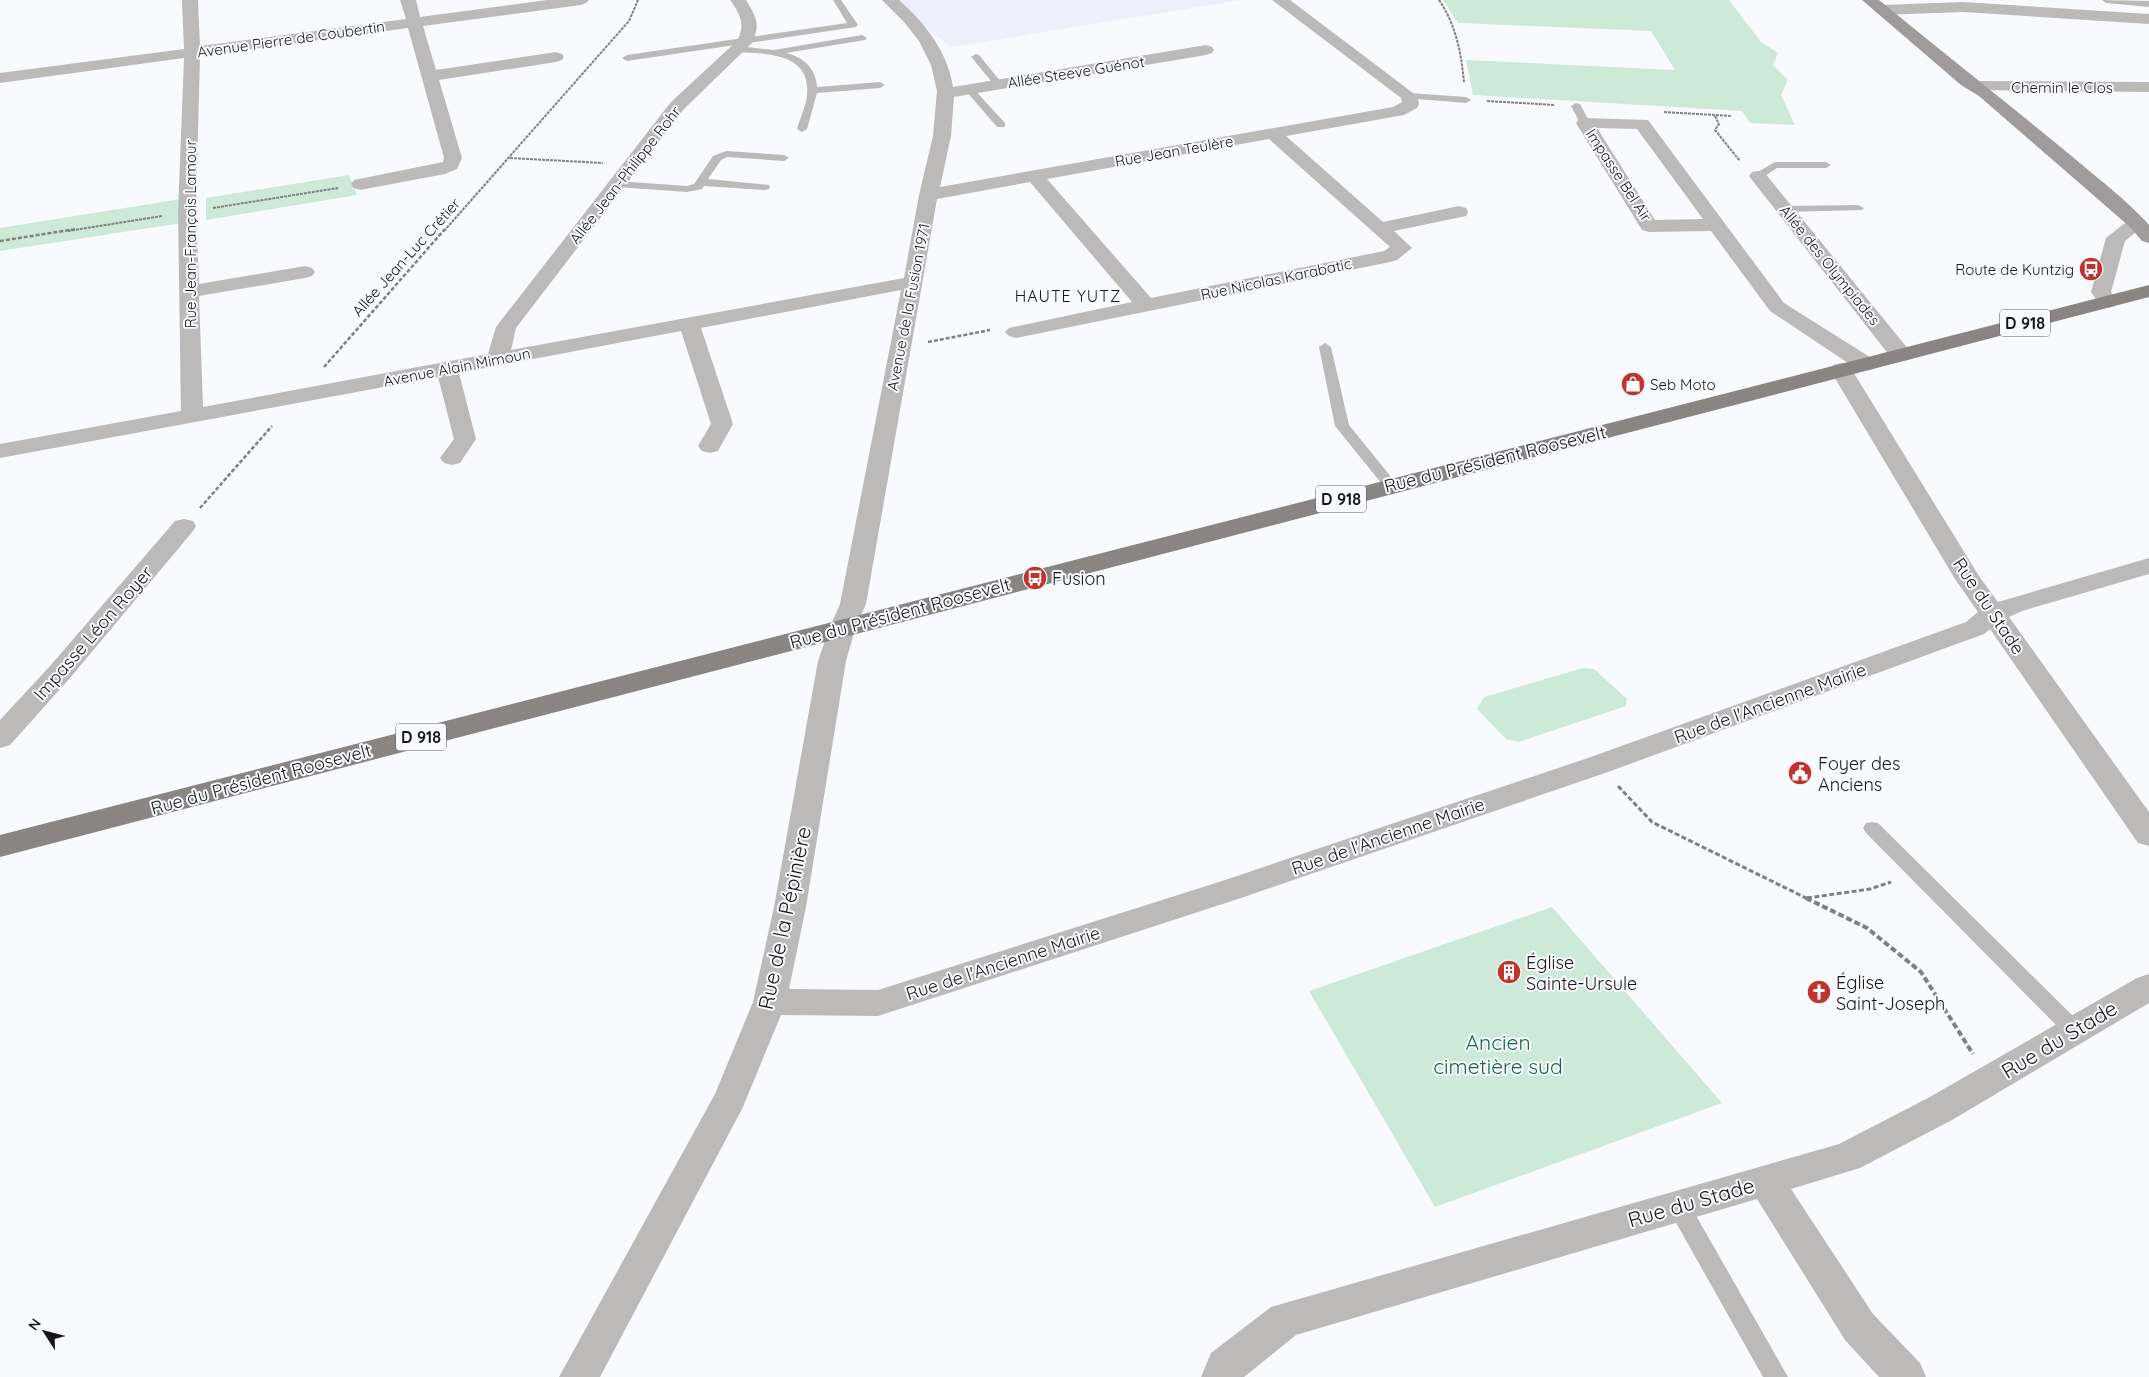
<svg xmlns="http://www.w3.org/2000/svg" width="2149" height="1377" viewBox="0 0 2149 1377" font-family="Quicksand,sans-serif">
<rect width="100%" height="100%" fill="#f9fafe"/>
<path fill="#edeffa" d="M898,0H1241L951,47L924,26Z"/>
<path fill="#cdead9" d="M1443,0H1729L1761,42L1778,53L1773,65L1788,80L1781,95L1795,125L1750,123L1742,111L1473,95L1466,60L1675,70L1651,31L1458,23Z
M349,175L357,195L206,220V198Z
M181,199L182,223L0,251V228Z
M1583,668L1594,669L1627,699L1626,706L1519,742L1506,739L1477,709L1484,697Z
M1552,907L1722,1103L1435,1207L1309,991Z"/>
<g fill="none" stroke-linecap="round" stroke-linejoin="round">
<path stroke="#7f8082" stroke-width="2" stroke-dasharray="3 1" stroke-linecap="butt" d="M1439,0C1456,25 1461,52 1464,82
M1487,101L1555,105
M1664,112L1731,116
M1715,116L1719,124L1715,130L1740,161
M510,158L603,163
M213,208L338,188
M68,231L162,216
M444,231L629,21L638,0"/>
<path stroke="#7f8082" stroke-width="2.5" stroke-dasharray="4 2" stroke-linecap="butt" d="M0,241L76,229
M928,342L990,330
M324,367L445,229
M200,508L272,426"/>
<path stroke="#7f8082" stroke-width="3" stroke-dasharray="5 2.5" stroke-linecap="butt" d="M1618,786L1652,822L1808,899
M1807,898L1870,889L1891,882"/>
<path stroke="#7f8082" stroke-width="4" stroke-dasharray="6 3" stroke-linecap="butt" d="M1806,898L1867,928L1921,972L1973,1054
M1807,898H1809"/>
<path fill="#bcbab9" fill-rule="evenodd" d="M833,0H841L858,25L856,27L627,61L622,58L627,55L847,23Z
M2102,0L2149,1V7L2106,3Z
M862,35L867,38L865,40L786,53C803,57 816,68 817,87L880,82L885,85L880,88L817,93L807,129L802,132L797,129C800,118 806,106 807,95C811,53 768,54 738,52L733,49L738,46L774,50Z
M976,54L979,55L1001,82V86H995L973,59L971,57Z
M969,86L972,87L1005,123V127H997L966,91L964,89Z
M1409,93L1466,97L1471,100L1466,103L1405,98L1404,96Z
M1576,103L1580,104L1590,123L1589,125L1585,126L1581,125L1571,106Z
M726,151L784,155L789,158L784,161L727,157L721,160L708,179L769,185L770,187L769,189L765,190L704,186L702,189L687,192L617,187L612,184L617,181L687,186L694,184L713,156Z
M1775,162H1826L1831,165L1826,168H1777L1762,178H1754L1753,176L1754,174Z
M1858,205L1864,208L1862,210L1785,212L1779,209L1785,206Z
M1325,343L1331,347L1349,425L1396,483L1398,486L1396,489H1386L1335,426L1319,347Z
M1872,822L1878,823L2081,1024L2084,1030L2081,1036L2074,1038L2067,1036L1866,833L1863,828L1866,823Z
M1678,1195L1686,1198L1788,1377H1763L1670,1212L1667,1205L1670,1198Z"/>
<path fill="#bcbab9" fill-rule="evenodd" d="M182,0H198L200,46L406,19L400,0H416L420,17L547,0H589L586,3L581,5L423,26L436,70L556,52L562,54L564,57L562,60L556,62L439,80L462,158L457,169L445,174L360,190L354,188L351,184L354,180L443,162L444,158L408,28L200,56L196,212L199,284L305,266L312,268L315,272L312,276L305,278L199,296L203,407L488,354L496,327L499,323L671,102L737,41C746,24 740,14 730,0H746C756,16 761,25 752,43L683,110L516,328L511,350L904,278L919,195L933,136L937,91L931,65L919,41L904,22L882,0H899C925,23 948,52 953,87L1206,45L1212,47L1214,50L1212,53L1206,55L954,97L951,136L940,187L1393,107L1402,102L1401,98L1272,0H1290L1417,96L1419,104L1417,108L1404,115L1286,136L1383,222L1459,206L1466,208L1468,212L1466,216L1394,231L1412,248L1397,260L1390,262L1016,338L1009,336L1005,332L1009,328L1132,302L1030,182L937,199L866,604L855,629L846,661L806,907L789,989L878,990L1219,882L1588,758L1966,622L1978,612L1955,579L1830,370L1833,365L1841,363L1849,365L1852,370L1979,576L1998,602L2149,558V574L2022,611L2009,617L2149,812V846L2138,843L1990,629L1984,634L1608,772L1241,898L878,1016L781,1015L742,1109L600,1377H559L715,1094L753,1002L774,907L818,661L829,629L840,604L901,290L701,328L733,424L718,451L710,453L702,451L698,446L711,424L681,331L459,373L476,439L460,463L452,465L444,463L440,458L454,439L438,377L0,458V444L181,411L178,212L184,58L0,83V73L184,49ZM1269,139L1390,247L1384,251L1151,298L1047,179Z
M1963,2L2149,14V24L1963,12L1882,15L1877,13L1874,10L1877,7L1882,5Z
M1975,81L2149,82V92L1969,90L1967,86L1969,82Z
M1585,118L1648,120L1784,303L1873,359L1876,364L1873,369L1865,370L1857,369L1770,311L1711,231L1649,232L1642,230L1576,123L1579,119ZM1597,128L1637,129L1703,219L1655,220Z
M1758,171L1764,172L1909,350L1912,355L1909,360L1901,361L1893,360L1752,180L1749,176L1752,172Z
M2137,217L2144,219L2147,223L2125,241L2111,292L2118,302L2115,306L2108,308L2101,306L2091,292L2106,238L2130,219Z
M184,519L193,521L196,526L193,531L70,678L10,745L0,748V720L50,666L175,521Z
M2149,974V1003L1952,1120L1860,1168L1791,1189L1873,1314L1920,1363L1926,1377H1879L1845,1340L1757,1199L1296,1335L1244,1377H1201L1211,1353L1271,1307L1839,1144L1928,1098L2137,978Z"/>
<path fill="#9e9b9a" fill-rule="evenodd" d="M1862,0H1879C1942,52 2006,102 2069,154C2096,177 2126,199 2149,225V243L2142,241L2130,227L1979,96L1961,85Z"/>
<path fill="#888583" fill-rule="evenodd" d="M2149,285V297L0,857V835Z"/>
</g>
<defs>
<g id="bus-disc" transform="scale(1.25)"><circle r="9.5" fill="#c1332d" stroke="#f9fafe"/><path d="M-5-6H5V4H4V6H2V4H-2V6H-4V4H-5ZM-3.5-4V0h7V-4ZM-3.5 1.2v1.5H-2V1.2ZM2 1.2v1.5H3.5V1.2Z" fill="#fff"/></g>
<g id="shop-disc" transform="scale(1.25)"><circle r="9.5" fill="#c1332d" stroke="#f9fafe"/><path d="M-5-2.5h2.3a2.7 3.5 0 0 1 5.4 0H5L5.5 6h-11ZM-1.5-2.5h3a1.5 2.3 0 0 0-3 0Z" fill="#fff"/></g>
<g id="civic-disc" transform="scale(1.25)"><circle r="9.5" fill="#c1332d" stroke="#f9fafe"/><path d="M-.6-6.5H3V-4.5H.6V-3L4-1V1h2V6H-6V1h2V-1L-.6-3ZM-1.2 2.5V6h2.4V2.5Z" fill="#fff"/></g>
<g id="building-disc" transform="scale(1.25)"><circle r="9.5" fill="#c1332d" stroke="#f9fafe"/><path d="M-4-6H4V6H1V3H-1V6H-4ZM-2.5-4.3h1.7v1.8h-1.7ZM.8-4.3h1.7v1.8H.8ZM-2.5-1h1.7V.8h-1.7ZM.8-1h1.7V.8H.8Z" fill="#fff"/></g>
<g id="church-disc" transform="scale(1.25)"><circle r="9.5" fill="#c1332d" stroke="#f9fafe"/><path d="M-1.2-6h2.4v3.5h3.3v2.4h-3.3V6h-2.4V-.1h-3.3v-2.4h3.3Z" fill="#fff"/></g>
</defs>
<g fill-rule="evenodd">
<use href="#bus-disc" x="2091" y="269"/>
<use href="#shop-disc" x="1633" y="384"/>
<use href="#bus-disc" x="1035" y="578"/>
<use href="#civic-disc" x="1800" y="773"/>
<use href="#building-disc" x="1509" y="972"/>
<use href="#church-disc" x="1819" y="992"/>
</g>
<g text-anchor="middle" dominant-baseline="central" stroke-width="4" stroke-linejoin="round" paint-order="stroke">
<g font-size="15" fill="#161617" stroke="#f9fafe">
<text transform="translate(291 39) rotate(-8)">Avenue Pierre de Coubertin</text>
<text transform="translate(1076 72) rotate(-9)">Allée Steeve Guénot</text>
<text x="2062" y="87">Chemin le Clos</text>
<text transform="translate(1174 151) rotate(-10)">Rue Jean Teulère</text>
<text transform="translate(625 175) rotate(-52)">Allée Jean-Philippe Rohr</text>
<text transform="translate(1619 175) rotate(57)">Impasse Bel Air</text>
<text transform="translate(190 234) rotate(-90)">Rue Jean-François Lamour</text>
<text transform="translate(406 257) rotate(-48)">Allée Jean-Luc Crétier</text>
<text transform="translate(1830 265) rotate(51)">Allée des Olympiades</text>
<text transform="translate(1276 279) rotate(-12)">Rue Nicolas Karabatic</text>
<text transform="translate(908 307) rotate(-79)">Avenue de la Fusion 1971</text>
<text transform="translate(457 367) rotate(-11)">Avenue Alain Mimoun</text>
</g>
<g font-size="15" fill="#161617" stroke="#f9fafe" text-anchor="end">
<text x="2074" y="269">Route de Kuntzig</text>
<text x="1650" y="384" text-anchor="start">Seb Moto</text>
</g>
<g font-size="16" letter-spacing="1" fill="#161617" stroke="#f9fafe">
<text x="1068" y="296">HAUTE YUTZ</text>
</g>
<g fill="#f9fafe" stroke="#5a5a5c" stroke-width="1">
<rect x="2000" y="309.5" width="50" height="27" rx="4"/>
<rect x="1316" y="485.5" width="50" height="27" rx="4"/>
<rect x="396" y="723.5" width="50" height="27" rx="4"/>
</g>
<g font-size="16" font-weight="bold" fill="#161617">
<text x="2025" y="323">D 918</text>
<text x="1341" y="499">D 918</text>
<text x="421" y="737">D 918</text>
</g>
<g font-size="18" fill="#161617" stroke="#f9fafe">
<text transform="translate(1495 459) rotate(-14)">Rue du Président Roosevelt</text>
<text transform="translate(1989 606) rotate(56)">Rue du Stade</text>
<text transform="translate(900 613) rotate(-15)">Rue du Président Roosevelt</text>
<text transform="translate(93 633) rotate(-49)">Impasse Léon Royer</text>
<text transform="translate(1770 703) rotate(-20)">Rue de l'Ancienne Mairie</text>
<text transform="translate(261 779) rotate(-15)">Rue du Président Roosevelt</text>
<text transform="translate(1388 836) rotate(-19)">Rue de l'Ancienne Mairie</text>
<text transform="translate(1003 963) rotate(-18)">Rue de l'Ancienne Mairie</text>
</g>
<g font-size="18" fill="#161617" stroke="#f9fafe" text-anchor="start">
<text x="1052" y="578">Fusion</text>
<text x="1818" y="763">Foyer des<tspan x="1818" dy="21">Anciens</tspan></text>
<text x="1526" y="962">Église<tspan x="1526" dy="21">Sainte-Ursule</tspan></text>
<text x="1836" y="982">Église<tspan x="1836" dy="21">Saint-Joseph</tspan></text>
</g>
<g font-size="21" fill="#161617" stroke="#f9fafe">
<text transform="translate(784 918) rotate(-78)">Rue de la Pépinière</text>
<text transform="translate(2059 1039) rotate(-31)">Rue du Stade</text>
<text transform="translate(1691 1202) rotate(-16)">Rue du Stade</text>
</g>
<g font-size="21" fill="#186744" stroke="#f9fafe">
<text x="1498" y="1042">Ancien<tspan x="1498" dy="24">cimetière sud</tspan></text>
</g>
</g>
<g transform="translate(45 1332) rotate(306)" stroke="#f9fafe" stroke-width="4" paint-order="stroke">
<path d="M0-4L9 19L0 12L-9 19Z" fill="#161617"/>
<text y="-8" font-size="14" font-weight="bold" text-anchor="middle" fill="#161617">N</text>
</g>
</svg>
